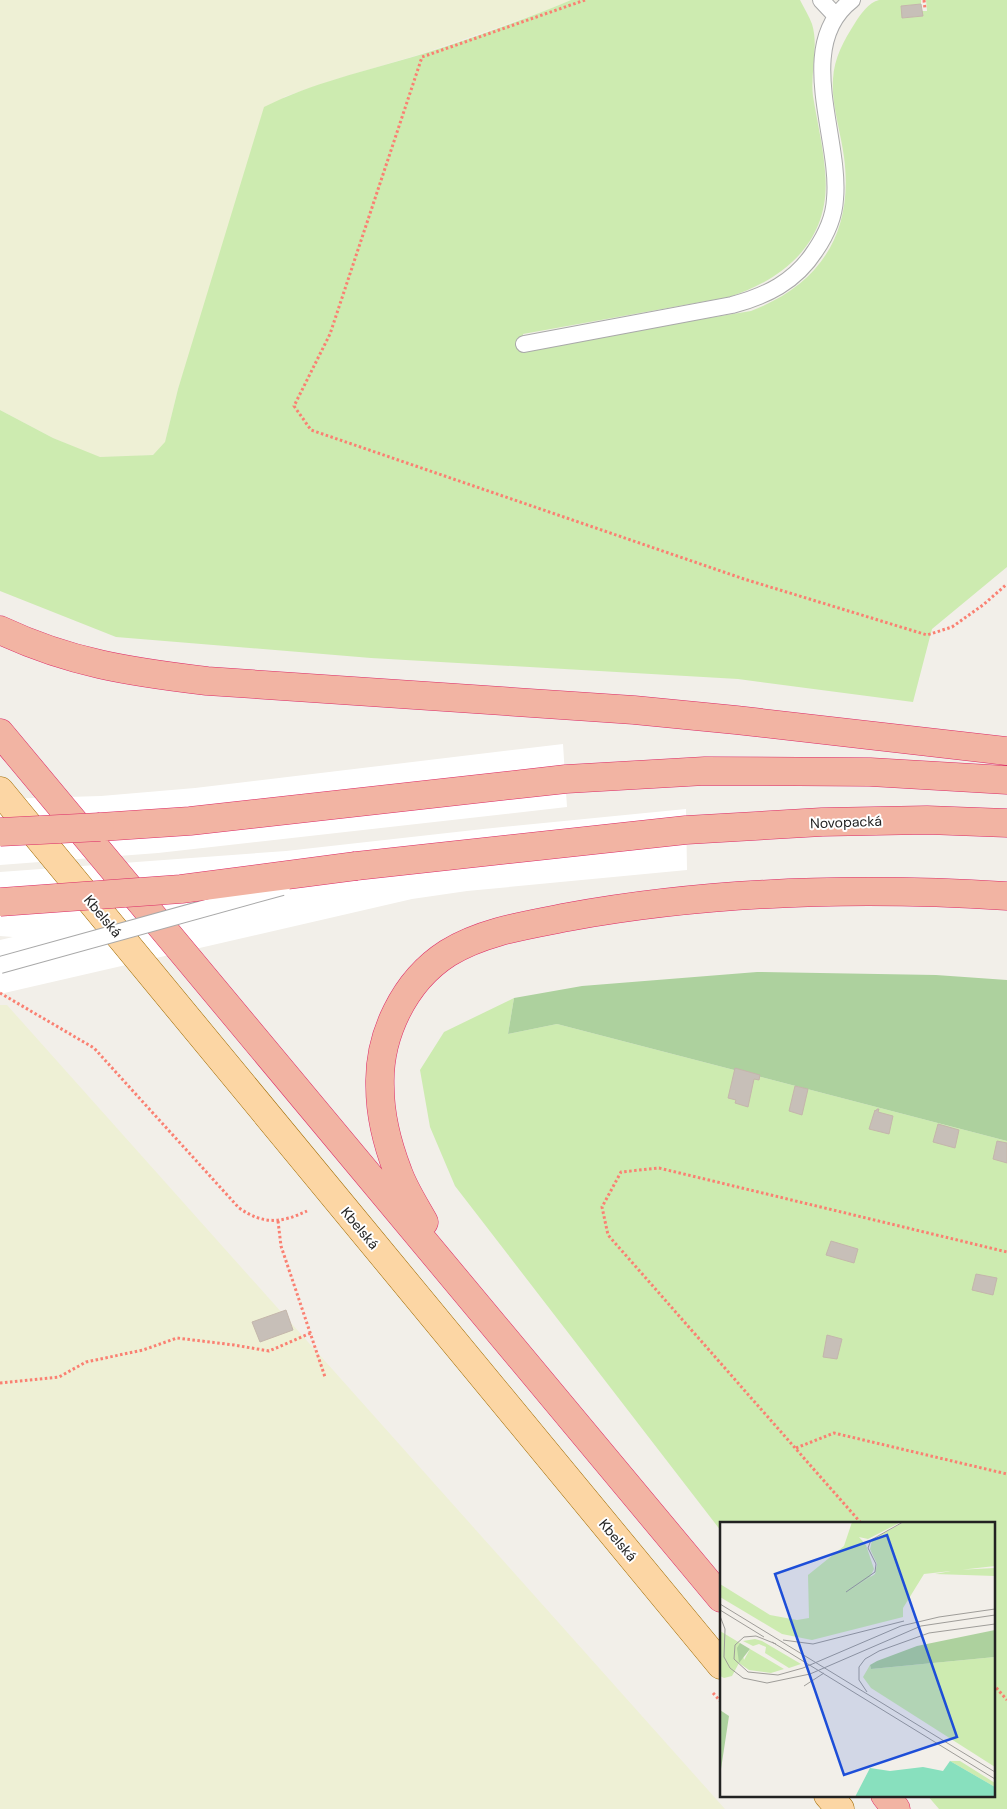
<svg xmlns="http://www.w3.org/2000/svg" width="1007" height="1809" viewBox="0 0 1007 1809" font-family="'DM Sans',sans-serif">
<rect width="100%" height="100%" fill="#f2efe9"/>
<path fill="#eef0d5" d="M0,0H571L545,11L418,55L337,79L284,97L197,331L178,389L165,443L153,455L100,458L53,438L0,410Z
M0,1005H7L725,1809H0Z"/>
<path fill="#cdebb0" d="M571,0H800C804,8 809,16 812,24C819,46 810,73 813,96C817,121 823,145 825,171C832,238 788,278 729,297L523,334L525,348L751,311C821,284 854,232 844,157C841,133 831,103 833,79C834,58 844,40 855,23C860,15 869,2 879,0C892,0 907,0 921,0V4L901,6L903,18L922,16V11H927L926,0H1007V567L932,629L913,702L738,679L371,658L116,637L0,591V410L53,438L100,457L153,455L165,442L178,389L264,107C312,83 365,71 416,56C468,40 521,21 571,0Z
M514,998L508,1034L557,1024L1007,1141V1809H939L927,1795H993V1523H721V1531L455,1186L430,1127L420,1070L444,1032Z"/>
<path fill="#add19e" d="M757,972L936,975L1007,980V1141L557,1024L508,1034L514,998L582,986Z"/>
<path fill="#fff" d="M563,744L567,807L158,853L0,865V799L101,796L195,788Z
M686,809L687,870L467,891L412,899L0,994V940L13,937L0,936V872L286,851L483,829Z"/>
<path fill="#c7bfb8" stroke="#c4b6ab" d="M921,4L923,16L902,18L901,6Z
M735,1068L760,1075L759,1080L754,1079L748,1107L735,1103L736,1100L728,1098Z
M795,1086L808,1089L802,1115L789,1111Z
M877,1109H879L878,1112L893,1116L889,1134L869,1129L875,1110L876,1111Z
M938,1124L959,1130L955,1148L933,1142Z
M997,1141L1007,1143V1163L993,1159Z
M831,1241L858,1249L854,1263L826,1255Z
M976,1274L997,1278L993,1295L972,1290Z
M286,1310L293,1330L260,1342L252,1322Z
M827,1335L842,1339L837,1359L823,1357Z"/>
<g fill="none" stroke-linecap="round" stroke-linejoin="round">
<g stroke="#a9a9a9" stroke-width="18">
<path id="service" d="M821,0L836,16
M524,344L732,305C766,296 795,282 815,251C826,235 834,218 835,199C841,138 793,45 852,0"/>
</g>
<g stroke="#a06b00" stroke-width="29">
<path id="primary" d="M0,791L721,1665
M828,1795L840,1809"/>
</g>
<g stroke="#dc2a67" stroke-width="29">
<path id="trunk" d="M0,630C70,663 131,672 207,681L634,710L736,720L1007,751
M0,733L721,1598
M100,827L190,821L566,779L705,771L870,772L1007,780
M356,866L686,830L822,822L927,820L1007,823
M424,1222C415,1206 404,1189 398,1172C388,1146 380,1115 380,1087C378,1036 404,981 448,953C484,931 528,925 568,917C710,891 863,887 1007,896
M885,1795L896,1809"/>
</g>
<path stroke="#fa8072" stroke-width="3" stroke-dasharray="2.5 2.5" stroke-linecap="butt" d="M585,0L422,57L330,334L294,406L311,430L744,579L927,635L952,627L983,605L1007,584
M924,0L925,9
M0,993L94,1048L239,1208C264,1225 281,1223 307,1211
M278,1221L281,1246L325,1377
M0,1383L59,1377L86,1362L143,1350L177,1338L234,1345L269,1351L311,1333
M796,1448L834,1433L1007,1474
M861,1523L608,1235L602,1207L621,1172L659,1168L1007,1252
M993,1684L1007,1700
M713,1693L721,1702"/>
<use href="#service" stroke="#fff" stroke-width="16"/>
<use href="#primary" stroke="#fcd6a4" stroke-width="28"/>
<use href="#trunk" stroke="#f2b4a3" stroke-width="28"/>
<g stroke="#a9a9a9" stroke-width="18" stroke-linecap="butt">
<path id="service-bridge" d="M0,965L282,887"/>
</g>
<g stroke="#dc2a67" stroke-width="29" stroke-linecap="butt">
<path id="trunk-bridge" d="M0,832L100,827
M0,902L181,889L356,866"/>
</g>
<use href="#service-bridge" stroke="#fff" stroke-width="16"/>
<use href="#trunk-bridge" stroke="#f2b4a3" stroke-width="28"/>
</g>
<g text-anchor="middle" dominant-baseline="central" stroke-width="4" stroke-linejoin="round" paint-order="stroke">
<g font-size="14" fill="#222" stroke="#fff">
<text transform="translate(846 822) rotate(-2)">Novopacká</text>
<text transform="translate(103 916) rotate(50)">Kbelská</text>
<text transform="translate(360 1228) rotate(50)">Kbelská</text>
<text transform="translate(618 1540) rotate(50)">Kbelská</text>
</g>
</g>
<g transform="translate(720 1522)">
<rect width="275" height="275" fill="#f2efe9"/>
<path d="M132,0H181L148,17L139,15L146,23L154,47L150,55L127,70L155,52L157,42L150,27L152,18L184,0H275V44L204,52L183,86V95L92,118L62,112L0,75V62L50,93L77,98L89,96L88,53L124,24ZM275,46V54L215,52L236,48ZM0,109L20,121L24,138L30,127L64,147L51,151L29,148L19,141L12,154L4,156L0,154ZM35,117L42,119L81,142L69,146L45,131L46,125L39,122L33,124L23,119ZM275,135V245L151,166L143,155L150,143L151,147ZM230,239H240L275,261V265Z" fill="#cdebb0"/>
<path d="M275,108V135L151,147L150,143L157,139L197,124ZM20,121L30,127L19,141L17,126ZM0,188L9,194L1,247H0Z" fill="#add19e"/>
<path d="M230,239L275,265V275H135L150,246L170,249L203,245L223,249Z" fill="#88e0be"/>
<path fill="none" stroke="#9f9d99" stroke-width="1" d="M126,70L155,50L156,42L148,26L151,18L183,0M0,82L242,230M0,88L44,115M0,94L5,107L4,135L10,146L23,156L47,161L90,152L201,104L275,93M63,118L93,122L184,99M52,120L275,257M56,122L36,114L24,115L15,123L14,137L28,150L58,153L83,146L181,104L219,95L275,87M84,164L104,151M147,170L139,158V145L145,137L159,129L209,111L275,102M242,230L275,250"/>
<path fill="#1d4ed8" fill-opacity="0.15" stroke="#1d4ed8" stroke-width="2.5" d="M167,13L237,215L124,253L55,52Z"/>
<rect width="275" height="275" fill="none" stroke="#222" stroke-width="2.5"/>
</g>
</svg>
